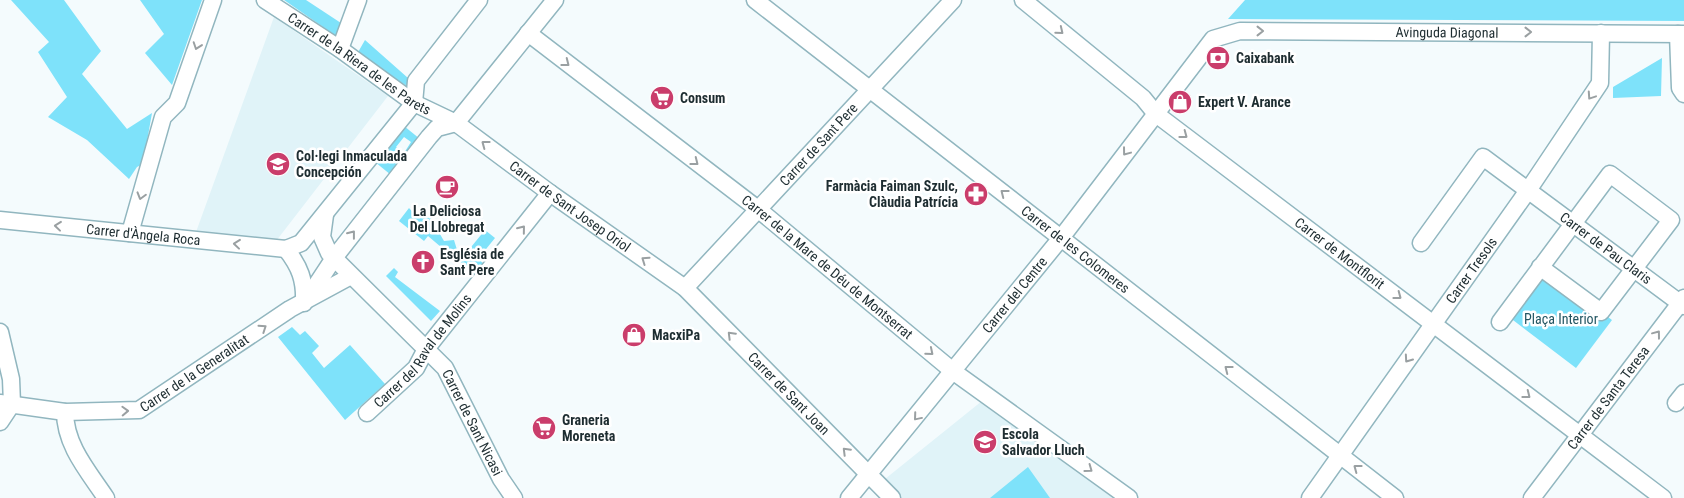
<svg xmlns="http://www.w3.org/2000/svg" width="1684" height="498" viewBox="0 0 1684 498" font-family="'Roboto Condensed',sans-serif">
<rect width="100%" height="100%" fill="#f4fbfd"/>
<path fill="#e0f3f8" d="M274,17L388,96L273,245L196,232Z
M982,401L1114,498H894L880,483Z"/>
<path fill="#7ee2fa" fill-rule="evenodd" d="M11,0H64L101,51L82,74L127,129L152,113L143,164L137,167L129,179L87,140L48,117L67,97L38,52L49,42Z
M140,0H202L172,85L145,53L164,34Z
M284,0H306L344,25L342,40Z
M1245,0H1684V21L1228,19Z
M365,40L408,78L407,86L357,54Z
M1662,58L1661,96L1613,98V87Z
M404,126L420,139L391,175L375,162ZM404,137L411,142L404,153L396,147Z
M409,208L417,217L423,214L430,217L444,241L454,240L458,253L467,252L485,230L495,238L478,259L484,264L475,276L428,236L424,241L399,221Z
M394,268L398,272L395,277L440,311L431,321L386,276Z
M1545,270L1612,320L1576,368L1509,317Z
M292,327L300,335L305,331L319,346L312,353L324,368L350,345L385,384L345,420L278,337Z
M1028,467L1050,498H990Z"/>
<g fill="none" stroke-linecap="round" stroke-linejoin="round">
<g stroke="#91b6bf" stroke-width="19">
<g id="minor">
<path id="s1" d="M265,0L340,49L414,103L456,123L550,193L685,288L892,498"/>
<path id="s2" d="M755,0L1395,498"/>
<path id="s3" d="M1023,0L1143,98L1156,114L1663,498"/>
<path id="s4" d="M528,33L759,210L954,372L1129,498"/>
<path d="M1678,34L1680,88L1684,94"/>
<path d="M340,49L358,0"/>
<path d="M456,123L555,0"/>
<path id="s5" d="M325,215L322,237L329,253L445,368L501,479L514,498"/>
<path id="s6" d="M0,220L286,249L301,243L414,103L416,81L479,0"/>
<path d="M130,233L163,117L177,103L213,0"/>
<path id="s7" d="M1421,243L1483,157L1684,306"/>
<path d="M286,249C300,267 305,280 304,303"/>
<path id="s8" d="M685,288L953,0"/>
<path d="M307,299L334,258L429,137L437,128L456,123"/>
<path d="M1500,322L1610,174L1671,220L1601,312L1540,267"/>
<path d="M0,332L11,379L12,404L0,422"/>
<path id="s9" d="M0,403L65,412L139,410L290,309L351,276"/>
<path d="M1676,403L1684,393"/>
<path d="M65,412C65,445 88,471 106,498"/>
<path id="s10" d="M367,413L416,368L426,349L550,193"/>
<path id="s11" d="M849,498L1061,238L1213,39L1240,31L1684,34"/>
<path id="s12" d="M1310,498L1529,189L1600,83L1601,33"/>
<path id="s13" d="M1532,498L1684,298"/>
</g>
</g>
<use href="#minor" stroke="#fff" stroke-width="16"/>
</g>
<defs><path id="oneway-chevron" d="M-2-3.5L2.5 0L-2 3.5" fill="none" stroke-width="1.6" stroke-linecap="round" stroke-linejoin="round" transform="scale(1.25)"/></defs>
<g stroke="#9aa0a2">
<use href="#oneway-chevron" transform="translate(1060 31) rotate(39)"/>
<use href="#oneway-chevron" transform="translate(1260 31)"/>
<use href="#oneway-chevron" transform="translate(1528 32)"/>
<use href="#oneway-chevron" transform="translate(197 46) rotate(109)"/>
<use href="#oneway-chevron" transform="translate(566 63) rotate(38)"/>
<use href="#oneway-chevron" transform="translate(1591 96) rotate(124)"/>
<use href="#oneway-chevron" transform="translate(1184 135) rotate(37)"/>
<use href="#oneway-chevron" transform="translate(485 144) rotate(-143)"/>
<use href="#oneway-chevron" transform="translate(1126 152) rotate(127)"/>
<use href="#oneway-chevron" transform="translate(695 162) rotate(38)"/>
<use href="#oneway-chevron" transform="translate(1004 193) rotate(-142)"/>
<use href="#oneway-chevron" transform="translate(141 196) rotate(106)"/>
<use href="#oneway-chevron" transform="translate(58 226) rotate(-174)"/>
<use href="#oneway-chevron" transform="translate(522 229) rotate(-51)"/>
<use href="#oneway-chevron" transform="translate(352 234) rotate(-52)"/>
<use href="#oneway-chevron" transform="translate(237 244) rotate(-174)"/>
<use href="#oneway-chevron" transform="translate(645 260) rotate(-145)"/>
<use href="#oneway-chevron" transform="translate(1398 296) rotate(37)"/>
<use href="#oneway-chevron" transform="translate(263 328) rotate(-34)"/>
<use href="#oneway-chevron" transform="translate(1657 334) rotate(-53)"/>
<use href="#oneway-chevron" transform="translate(731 335) rotate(-135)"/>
<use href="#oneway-chevron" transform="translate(930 352) rotate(40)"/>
<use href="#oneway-chevron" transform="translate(1408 359) rotate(125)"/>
<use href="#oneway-chevron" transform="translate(1228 369) rotate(-142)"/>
<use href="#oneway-chevron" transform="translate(1527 395) rotate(38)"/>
<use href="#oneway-chevron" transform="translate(125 411) rotate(-2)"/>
<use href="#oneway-chevron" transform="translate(917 417) rotate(130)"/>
<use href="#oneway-chevron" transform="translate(846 451) rotate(-135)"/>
<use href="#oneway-chevron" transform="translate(1357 468) rotate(-143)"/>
<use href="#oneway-chevron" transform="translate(1089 469) rotate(36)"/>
</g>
<defs>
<g id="bank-disc" transform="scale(1.25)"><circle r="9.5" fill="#ca3d6b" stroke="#fff"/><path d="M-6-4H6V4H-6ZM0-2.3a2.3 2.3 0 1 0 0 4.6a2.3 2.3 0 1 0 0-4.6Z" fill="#fff"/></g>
<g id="supermarket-disc" transform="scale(1.25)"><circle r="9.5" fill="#ca3d6b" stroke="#fff"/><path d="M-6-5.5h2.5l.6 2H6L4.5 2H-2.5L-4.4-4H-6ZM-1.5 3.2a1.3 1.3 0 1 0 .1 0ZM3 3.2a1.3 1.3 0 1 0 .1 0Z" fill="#fff"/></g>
<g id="shop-disc" transform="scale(1.25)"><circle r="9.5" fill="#ca3d6b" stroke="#fff"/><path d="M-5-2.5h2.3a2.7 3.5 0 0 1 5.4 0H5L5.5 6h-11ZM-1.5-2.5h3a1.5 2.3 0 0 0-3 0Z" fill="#fff"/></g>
<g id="school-disc" transform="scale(1.25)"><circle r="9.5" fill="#ca3d6b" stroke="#fff"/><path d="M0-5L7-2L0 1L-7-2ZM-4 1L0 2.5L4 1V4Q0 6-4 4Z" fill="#fff"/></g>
<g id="cafe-disc" transform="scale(1.25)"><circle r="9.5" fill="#ca3d6b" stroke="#fff"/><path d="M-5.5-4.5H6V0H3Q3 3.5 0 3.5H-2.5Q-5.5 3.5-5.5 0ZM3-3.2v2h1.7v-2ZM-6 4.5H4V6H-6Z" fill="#fff"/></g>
<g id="pharmacy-disc" transform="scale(1.25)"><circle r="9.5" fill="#ca3d6b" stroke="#fff"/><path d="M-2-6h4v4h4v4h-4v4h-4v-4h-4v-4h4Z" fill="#fff"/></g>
<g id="church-disc" transform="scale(1.25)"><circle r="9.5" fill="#ca3d6b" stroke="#fff"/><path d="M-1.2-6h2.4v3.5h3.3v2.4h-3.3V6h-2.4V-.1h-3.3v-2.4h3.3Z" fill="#fff"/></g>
</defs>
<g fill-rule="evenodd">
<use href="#bank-disc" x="1218" y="58"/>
<use href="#supermarket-disc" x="662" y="98"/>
<use href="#shop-disc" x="1180" y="102"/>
<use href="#school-disc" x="278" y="164"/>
<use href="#cafe-disc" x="447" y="187"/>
<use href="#pharmacy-disc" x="976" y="194"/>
<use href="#church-disc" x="423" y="262"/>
<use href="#shop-disc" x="634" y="335"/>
<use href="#supermarket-disc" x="544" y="428"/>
<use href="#school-disc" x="985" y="442"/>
</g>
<g text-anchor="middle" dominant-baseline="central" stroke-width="5" stroke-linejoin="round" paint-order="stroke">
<g font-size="14" fill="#1e2d31" stroke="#fff">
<text stroke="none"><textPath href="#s11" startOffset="821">Avinguda Diagonal</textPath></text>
<text stroke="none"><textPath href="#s1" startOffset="114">Carrer de la Riera de les Parets</textPath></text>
<text stroke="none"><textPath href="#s8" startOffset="196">Carrer de Sant Pere</textPath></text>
<text stroke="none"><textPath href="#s1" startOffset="369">Carrer de Sant Josep Oriol</textPath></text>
<text stroke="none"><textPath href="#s6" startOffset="144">Carrer d'Àngela Roca</textPath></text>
<text stroke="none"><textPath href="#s7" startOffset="259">Carrer de Pau Claris</textPath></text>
<text stroke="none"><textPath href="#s2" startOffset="406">Carrer de les Colomeres</textPath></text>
<text stroke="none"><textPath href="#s3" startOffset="406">Carrer de Montflorit</textPath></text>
<text stroke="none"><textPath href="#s4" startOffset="380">Carrer de la Mare de Déu de Montserrat</textPath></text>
<text stroke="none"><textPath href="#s12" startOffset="279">Carrer Tresols</textPath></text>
<text stroke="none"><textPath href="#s11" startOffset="262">Carrer del Centre</textPath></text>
<text stroke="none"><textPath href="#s10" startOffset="84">Carrer del Raval de Molins</textPath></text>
<text stroke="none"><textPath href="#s9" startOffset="206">Carrer de la Generalitat</textPath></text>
<text stroke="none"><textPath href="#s1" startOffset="658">Carrer de Sant Joan</textPath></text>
<text stroke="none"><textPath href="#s13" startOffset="126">Carrer de Santa Teresa</textPath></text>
<text stroke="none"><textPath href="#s5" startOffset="264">Carrer de Sant Nicasi</textPath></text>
</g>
<g font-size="14" font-weight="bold" fill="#1e2d31" stroke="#fff" text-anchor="start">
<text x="1236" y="58">Caixabank</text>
<text x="680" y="98">Consum</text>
<text x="1198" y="102">Expert V. Arance</text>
<text x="296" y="156">Col·legi Inmaculada<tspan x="296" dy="16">Concepción</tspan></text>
<text x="958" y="186" text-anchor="end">Farmàcia Faiman Szulc,<tspan x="958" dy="16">Clàudia Patrícia</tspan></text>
<text x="447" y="211" text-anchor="middle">La Deliciosa<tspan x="447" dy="16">Del Llobregat</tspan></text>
<text x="440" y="254">Església de<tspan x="440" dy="16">Sant Pere</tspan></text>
<text x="652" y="335">MacxiPa</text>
<text x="562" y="420">Graneria<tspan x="562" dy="16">Moreneta</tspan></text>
<text x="1002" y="434">Escola<tspan x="1002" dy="16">Salvador Lluch</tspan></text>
</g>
<g font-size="14" fill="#235662" stroke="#fff">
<text x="1561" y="319">Plaça Interior</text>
</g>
</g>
</svg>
